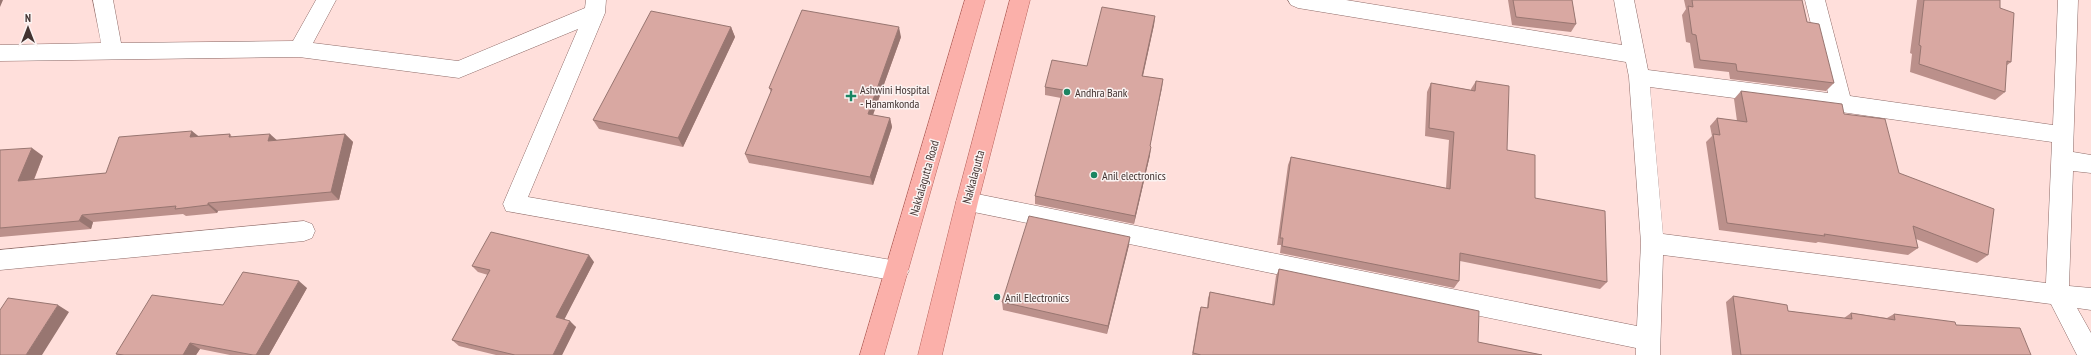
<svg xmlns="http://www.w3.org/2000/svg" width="2091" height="355" viewBox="0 0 2091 355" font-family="'PT Sans Narrow',sans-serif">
<rect width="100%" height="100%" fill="#ffdfdb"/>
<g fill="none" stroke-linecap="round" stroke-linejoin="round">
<g stroke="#8f6c69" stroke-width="1">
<path id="street" d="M93,0H113L121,43L293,41L316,0H336L313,43L458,61L585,8L586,0H606L605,13L528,197L897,261L905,264L909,271L905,278L897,281L506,211L503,204L578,29L459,78L299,57L0,61V45L101,43Z
M1288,0H1346L1622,45L1614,0H1634L1648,70L1828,93L1805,0H1825L1850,96L2053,125L2058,0H2078L2073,152L2091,155V173L2073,171L2069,286L2091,288V310L2077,308L2091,333V355H2077L2051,304L1663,255L1660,355H1636V348L959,209L956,202L959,195L967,192L1637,326L1641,243L1629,77L1626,62L1298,8L1291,5ZM1650,87L1841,112L2052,142L2046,283L1663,234Z
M304,221L312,224L315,231L312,238L304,241L0,270V250Z"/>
</g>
<g stroke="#b8625b" stroke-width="1">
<path id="primary" d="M965,0H985L884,355H860Z
M1010,0H1030L978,202L942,355H918L956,202Z"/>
</g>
<use href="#street" fill="#fff" fill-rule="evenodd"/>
<use href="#primary" fill="#fbb0aa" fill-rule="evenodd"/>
</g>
<path fill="#bb908b" d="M1508,0H1572L1576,24L1571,32L1512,25Z
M1684,0H1802L1807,22L1834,83L1826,91L1730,79L1729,72L1694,68L1690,43L1686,42L1682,15L1686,9Z
M1917,0H2000V8L2011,62L2006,66L2005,92L1995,100L1910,72L1912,54L1910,53Z
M1155,16L1154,25L1143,76L1163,79L1150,146V155L1134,224L1035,204V196L1061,98L1045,95V87L1087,66Z
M731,27L735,37L683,147L599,129L593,120Z
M901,37L873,115L890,118L892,127L873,185L749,163L745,154L771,92L769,88Z
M1476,81L1507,150L1535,198L1607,282L1600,289L1460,261L1459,281L1454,288L1280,253L1281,245H1277L1288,165L1291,157L1446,188L1449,140L1425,136L1427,92L1431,83L1471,90V89Z
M1741,91L1844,114L1899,173L1988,255L1977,263L1916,239L1918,248L1908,255L1818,242L1816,243L1719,230L1706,142L1712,136L1710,126L1717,118L1737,121L1734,99Z
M230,134L232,137L277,140L345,134L353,142L339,200L218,211L217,213L186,216L183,214L93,222L91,229L0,237V150L43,156L34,180L106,173L199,136Z
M1129,245L1107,334L1003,310L1002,302Z
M594,262L564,319L576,327L562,355H496L459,346L452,340L488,275L478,272L472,266Z
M1279,269L1478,342L1542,355H1192L1199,313L1201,307L1207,308L1208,298L1210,292L1272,304L1276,276Z
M307,288L269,355H230L200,349L196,355H118L116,354L223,305Z
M1733,296L1788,311L1844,318L1851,313L1887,318L1894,314L1956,325L2031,355H1732L1726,302Z"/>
<path fill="#987671" d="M0,0H3L0,7Z
M1155,16L1154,25L1141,84L1142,76Z
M731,27L735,37L683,147L678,138Z
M899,27L901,37L870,123L868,114Z
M1163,79L1162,88L1148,154L1150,146Z
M890,118L892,127L873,185L870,177Z
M192,131L202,139L190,137Z
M270,134L279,142L268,141Z
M345,134L353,142L339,200L331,192Z
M1151,147L1150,155L1134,224L1135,216Z
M32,148L43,156L30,189L18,181Z
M208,203L218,211L217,213L208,205Z
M82,215L93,222L91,229L79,221Z
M1130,237L1129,245L1107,334L1108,326Z
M589,255L594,262L562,324L556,317Z
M299,281L307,288L269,355H256Z
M58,305L69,312L42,355H26Z
M570,321L576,327L562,355H553Z
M190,343L200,349L196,355H183Z"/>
<path fill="#d9a8a2" stroke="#987671" d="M1513,0H1572L1576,24L1516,17Z
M1692,0H1802L1807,22L1819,24L1834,83L1737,71L1736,64L1700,60L1696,35L1692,34L1688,6L1693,7Z
M1924,0H2000V8L2014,13L2011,62L2007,61L2005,92L1919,64L1921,46L1919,45Z
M1102,7L1155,16L1142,76L1163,79L1150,146L1151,147L1135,216L1035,196L1063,90L1045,87L1052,60L1087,66Z
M802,10L899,27L868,114L890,118L870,177L745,154L772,89L769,88Z
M651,11L731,27L678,138L593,120Z
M1476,81L1509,86L1507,150L1535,155V198L1605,211L1607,282L1460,253L1459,281L1282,246L1283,238H1280L1291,157L1450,189L1454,132L1429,128L1431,83L1475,91Z
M1741,91L1842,104L1844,114L1885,119L1899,173L1994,209L1988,255L1913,226L1918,248L1824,234L1825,236L1727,223L1713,134L1720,135L1717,118L1747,122Z
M192,131L190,137L230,134L229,137L270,134L268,141L345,134L331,192L208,203V205L175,209L176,206L82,215L79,221L0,228V150L32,148L18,181L106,173L119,137Z
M1029,216L1130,237L1108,326L1002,302Z
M491,232L589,255L556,317L570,321L553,355H515L452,340L490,270L472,266Z
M1279,269L1479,311L1478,342L1542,355H1201L1193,353L1201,307L1208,308L1210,292L1274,305Z
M243,272L299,281L256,355H253L190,343L183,355H124L116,354L152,295L223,305Z
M1733,296L1787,305L1788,311L1852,319L1851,313L1895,320L1894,314L1955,322L1956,325L2020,328L2031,355H1741Z
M8,298L58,305L26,355H0V310Z"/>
<g fill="#1b8562" stroke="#fbf3f2" stroke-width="1.5">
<circle cx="1067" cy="92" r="4"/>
<path d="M849 90h4v4h4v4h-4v4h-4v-4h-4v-4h4z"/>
<circle cx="1094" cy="175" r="4"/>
<circle cx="997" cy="297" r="4"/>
</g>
<g text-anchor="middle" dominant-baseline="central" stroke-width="3" stroke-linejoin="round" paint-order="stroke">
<g font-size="12" fill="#423331" stroke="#fbf3f2" text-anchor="start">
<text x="860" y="89">Ashwini Hospital<tspan x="860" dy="14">- Hanamkonda</tspan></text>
<text x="1075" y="92">Andhra Bank</text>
<text x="1102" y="175">Anil electronics</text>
<text x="1005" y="297">Anil Electronics</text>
</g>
<g font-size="12" fill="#423331" stroke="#fbf3f2">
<text transform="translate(973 177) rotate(-75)">Nakkalagutta</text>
<text transform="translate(924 178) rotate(-74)">Nakkalagutta Road</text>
</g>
</g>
<g transform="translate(28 28)" stroke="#fbf3f2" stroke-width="3" paint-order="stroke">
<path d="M0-3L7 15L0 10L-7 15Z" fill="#423331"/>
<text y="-6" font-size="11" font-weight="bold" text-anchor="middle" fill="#423331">N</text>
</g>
</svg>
